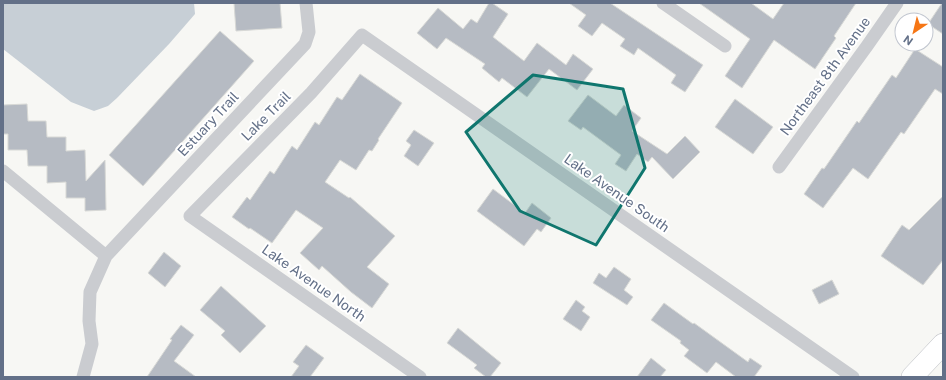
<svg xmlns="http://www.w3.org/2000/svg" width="946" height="380" viewBox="0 0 946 380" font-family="'Public Sans',sans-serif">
<rect width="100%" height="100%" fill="#f7f7f4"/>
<path fill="#c7cfd6" d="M3,3H194L195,14L169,44L117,98L108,106L94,111L71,102L3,49Z"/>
<path fill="#b6bbc3" stroke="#d8d9d6" d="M234,3H280L282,28L236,31Z
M489,3H492L508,14L493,37L524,61L537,43L566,65L573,54L593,69L577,90L549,69L527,97L502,78L499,82L482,68L485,64L446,38L437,49L417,33L438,8L463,29L471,19L477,23Z
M569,3H610L703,65L685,92L671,83L676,75L638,48L634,55L620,46L625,39L602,23L592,36L578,26L586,15Z
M699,3H751L773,19L784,3H856L834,36L836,38L815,69L774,40L742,88L725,76L750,39Z
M942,3H943V34L928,24Z
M220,31L254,61L143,186L109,155Z
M915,49L943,67V94L935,89L904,134L901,132L868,179L853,168L823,208L804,194L822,168L824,169L857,121L859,123L892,75L896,78Z
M360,74L402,103L378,139L379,140L372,151L369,150L356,170L340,160L325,182L349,198L350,197L395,236L367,267L389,284L372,308L351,292L322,266L319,270L300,253L323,228L296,210L272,243L250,228L249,229L232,217L247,197L250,200L270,171L274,174L292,146L297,150L315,122L319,125L337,97L342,100Z
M588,95L616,116L624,105L641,118L632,131L667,154L685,136L700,152L673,179L652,157L648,162L637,154L626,171L615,164L621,155L583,127L581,130L568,121Z
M735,99L773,127L753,154L715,127Z
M27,104L28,121H46L47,137H66V151L85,150L86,181L105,160L106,210L85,211V198H66V182L47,183V166H28L27,150H8V134H3V105Z
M414,130L434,143L418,166L404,156L411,145L406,141Z
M493,189L525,213L532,203L551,218L541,232L537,229L524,246L477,211Z
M943,196V260L923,285L881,256L902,225L909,230Z
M164,252L181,266L165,287L148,273Z
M614,267L631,279L624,290L633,297L627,305L593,283L599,273L606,278Z
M832,280L839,294L819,304L812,290Z
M221,286L266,326L240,353L221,335L225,331L200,310Z
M576,300L585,307L582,311L590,317L581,331L563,319Z
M664,303L693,324L694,323L748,362L750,358L762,366L754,377H736L716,362L707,373L684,356L689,350L680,343L681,341L651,320Z
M181,325L194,335L174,361L196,377H147L172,340L170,339Z
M458,328L501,363L490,377H486L474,368L477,365L447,343Z
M306,345L324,358L310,377H291L299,366L293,362Z
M651,358L666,370L660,377H637Z"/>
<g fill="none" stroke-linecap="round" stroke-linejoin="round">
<g stroke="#bec0c5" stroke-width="22">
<path id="primary" d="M912,377L943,344"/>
</g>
<path stroke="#caccd0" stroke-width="13" d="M663,3L725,46
M779,167L867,46L897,3
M3,171L106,256
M83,377L92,344L89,321L90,292L106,256L305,44L309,32L306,3
M420,377L190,216L311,93L362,35L853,377"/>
<use href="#primary" stroke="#fff" stroke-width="21"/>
</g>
<path fill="#0f766e" fill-opacity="0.2" stroke="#0f766e" stroke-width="3" stroke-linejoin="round" d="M533,75L623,89L645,168L596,245L520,211L466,132Z"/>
<g text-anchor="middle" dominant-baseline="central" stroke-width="4" stroke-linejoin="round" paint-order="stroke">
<g font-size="14" fill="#637088" stroke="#fff">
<text transform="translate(825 76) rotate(-54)">Northeast 8th Avenue</text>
<text transform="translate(266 116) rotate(-45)">Lake Trail</text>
<text transform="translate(208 124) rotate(-47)">Estuary Trail</text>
<text transform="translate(617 193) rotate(35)">Lake Avenue South</text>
<text transform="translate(314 283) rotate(35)">Lake Avenue North</text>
</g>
</g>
<rect width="946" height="380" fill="none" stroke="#637088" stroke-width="8"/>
<g transform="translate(914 32) rotate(215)"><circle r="19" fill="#ffffff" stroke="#c1c6cf"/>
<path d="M0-3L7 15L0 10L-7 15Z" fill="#f67615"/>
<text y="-6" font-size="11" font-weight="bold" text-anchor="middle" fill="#637088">N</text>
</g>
</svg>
